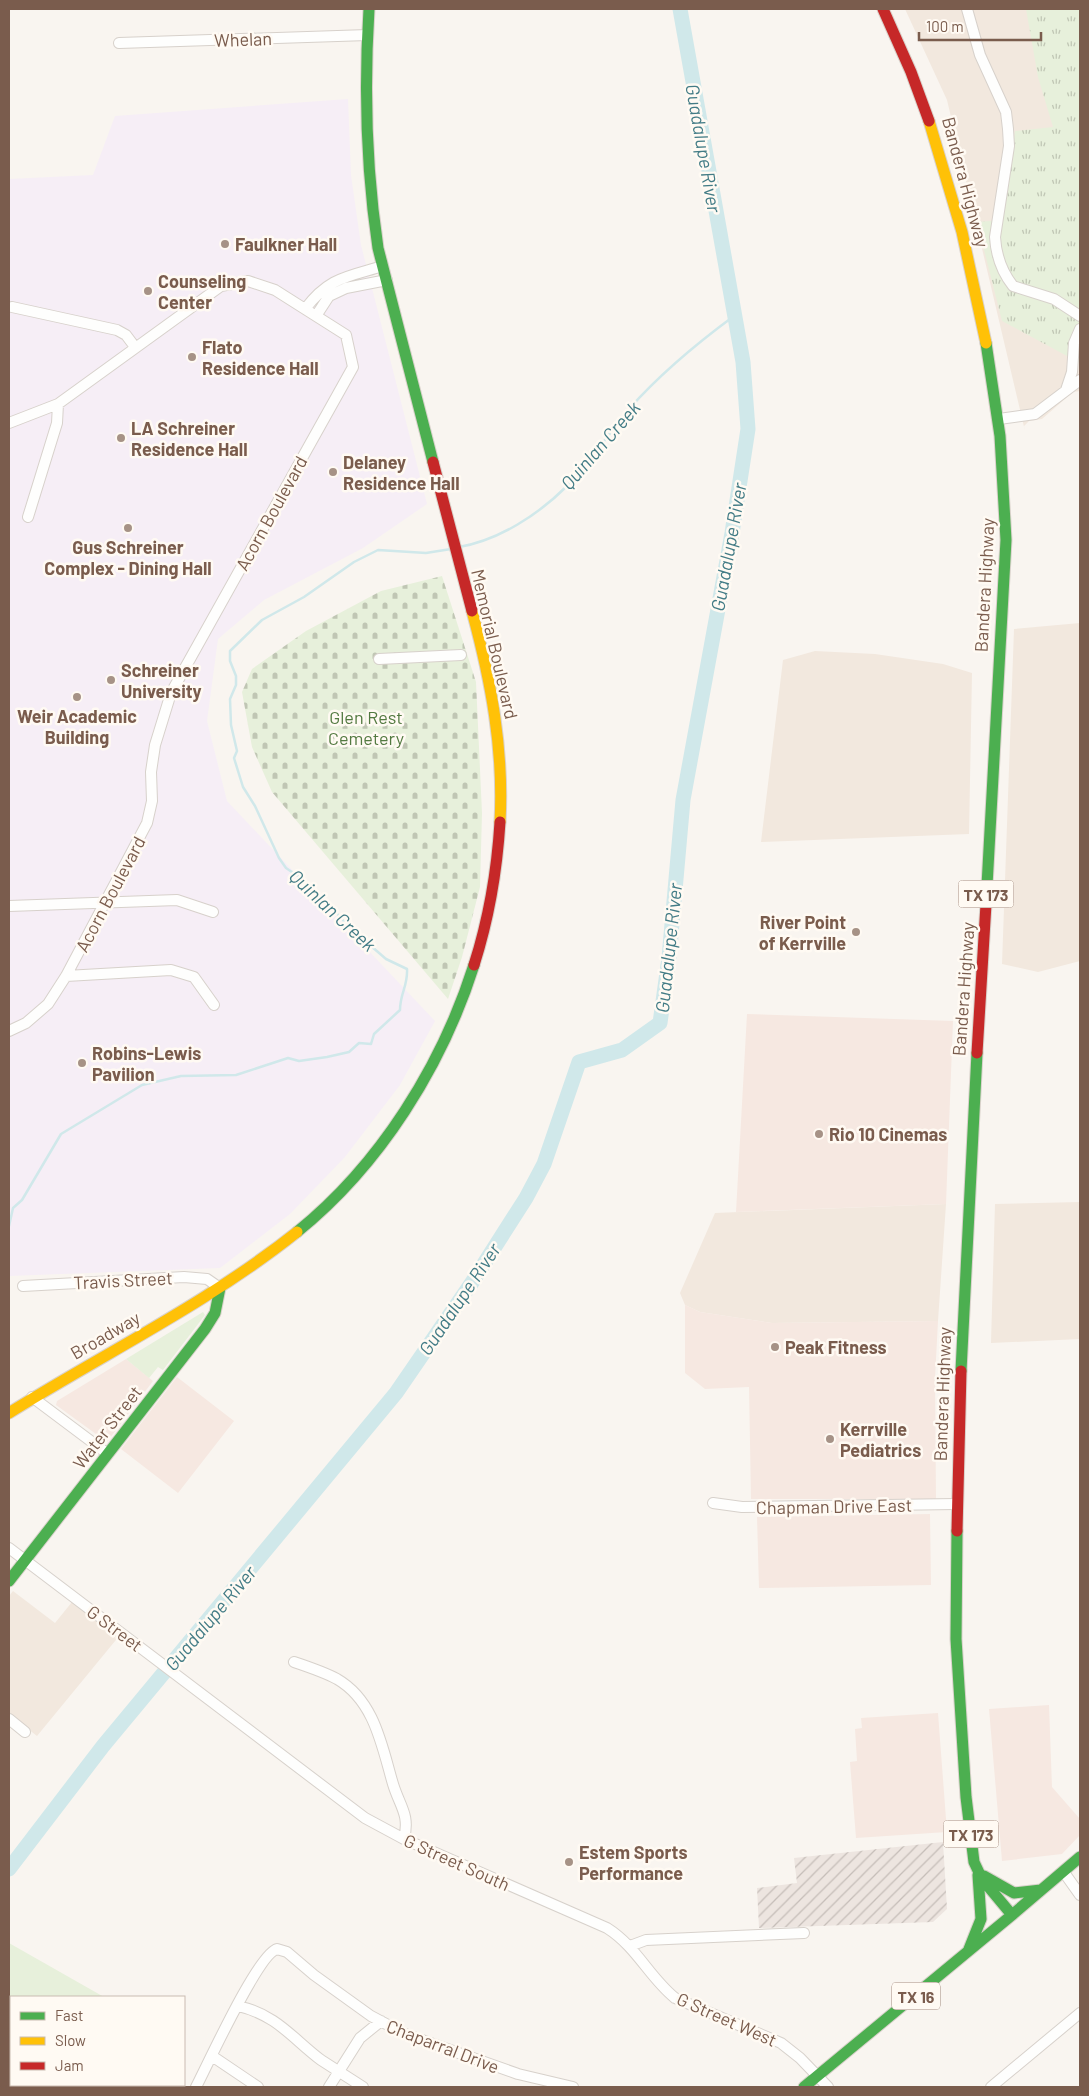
<svg xmlns="http://www.w3.org/2000/svg" width="1089" height="2096" viewBox="0 0 1089 2096" font-family="Barlow,sans-serif">
<defs>
<pattern id="industrial-furrows" width="10" height="10" patternUnits="userSpaceOnUse" patternTransform="scale(1.25)"><rect width="10" height="10" fill="#ede5e0"/><path d="M-1 1l2-2M0 10L10 0M9 11l2-2" fill="none" stroke="#c5bdb8"/></pattern>
<pattern id="grass-tufts" width="24" height="20" patternUnits="userSpaceOnUse" patternTransform="scale(1.25)"><rect width="24" height="20" fill="#e7f0db"/><path d="M3 7l-1-3M5 7V3M7 7l1-3M15 17l-1-3M17 17v-4M19 17l1-3" fill="none" stroke="#c0c6b4"/></pattern>
<pattern id="cemetery-stones" width="16" height="16" patternUnits="userSpaceOnUse" patternTransform="scale(1.25)"><rect width="16" height="16" fill="#e7f0db"/><path d="M2 7V4a2 2 0 0 1 4 0v3zM10 15v-3a2 2 0 0 1 4 0v3z" fill="#c0c6b4"/></pattern>
</defs>
<rect width="100%" height="100%" fill="#f9f5f0"/>
<path fill="#f2e8de" d="M905,9H1080V391L1073,392L1042,419L1029,421L1024,426L1025,431L947,100Z
M1080,623V961L1038,972L1002,964L1014,629Z
M815,651L875,654L943,664L972,673L969,834L761,842L783,660Z
M1080,1202V1339L991,1343L995,1204Z
M946,1204L938,1321L772,1323L700,1312L685,1305L680,1293L715,1213Z
M13,1591L55,1623L72,1602L120,1635L37,1736L9,1714V1596Z"/>
<path fill="#f6e8e1" d="M747,1014L953,1021L946,1204L736,1212Z
M685,1305L700,1312L772,1323L938,1321L935,1378L936,1499H751L749,1387L705,1389L685,1373Z
M126,1359L153,1381L107,1442L56,1405L57,1401Z
M177,1377L234,1421L178,1493L121,1449Z
M930,1514L931,1585L759,1588L757,1517Z
M1049,1705L1052,1787L1080,1819V1835L1062,1854L1002,1861L989,1709Z
M938,1713L947,1832L856,1838L850,1762L857,1761L855,1729L862,1728L861,1718Z"/>
<path fill="url(#industrial-furrows)" d="M943,1842L947,1909L933,1922L759,1928L757,1888L797,1883L794,1858Z"/>
<path fill="#f6eef6" d="M348,99L351,175L361,245L427,504L363,548L264,600L218,639L207,721L227,801L435,1021L400,1085L345,1157L290,1214L220,1268L9,1276V179L93,175L115,116Z"/>
<path fill="url(#grass-tufts)" d="M1026,9H1080V363L1002,321L977,222L1003,220L1015,131L1053,127L1038,77Z"/>
<path fill="url(#cemetery-stones)" d="M442,576L476,682L482,813L480,887L462,957L448,999L272,792L252,747L242,692L252,669L306,631L381,591Z"/>
<path fill="#e7f0db" d="M203,1312L205,1315L163,1370L158,1367L149,1378L126,1359Z
M9,1943L104,1997H11V2085H141L139,2087H9Z"/>
<g fill="none" stroke-linecap="round" stroke-linejoin="round">
<path stroke="#d0e8ea" stroke-width="2.5" d="M459,547C499,540 538,515 567,486C590,463 608,434 629,409C660,374 696,344 734,316
M9,1226L13,1208L22,1200L61,1134L142,1085L181,1076L236,1075L288,1058L299,1061L327,1057L349,1052L359,1043L371,1044L374,1034L400,1010C400,993 408,986 407,969L386,959L348,926L324,899L305,881L286,868L279,858L255,806L243,787L234,758L237,751L231,725L230,699L236,685V676L230,661V651L262,620L304,597L354,562L378,550L426,553L451,549"/>
<path stroke="#d0e8ea" stroke-width="15" d="M9,1869L103,1746L396,1393L473,1281L526,1198L544,1164L579,1062L622,1050L660,1023L669,958L683,800L732,533L748,429L743,362L680,9"/>
<g stroke="#d7d1cb" stroke-width="12">
<path id="street" d="M967,9L980,55L1006,112L1008,129L1009,146L995,237C996,254 1002,272 1013,286L1054,299L1080,316
M119,43L368,35
M12,307L117,330L126,335L135,347
M305,309C329,277 347,277 383,266
M316,316L329,296L346,288L387,280
M1066,390L1072,372L1074,343L1080,329
M999,419L1035,414L1080,380
M9,423L58,404L221,286L248,281L275,290L346,335L353,367L171,693L155,745L151,772L152,801L147,823L66,976L48,1004L26,1023L9,1031
M28,517L57,423L58,404
M379,659L461,655
M9,906L177,900L213,912
M66,976L171,970L194,977L214,1005
M23,1286L184,1277L207,1279L220,1288
M32,1397L108,1454
M713,1503L742,1507L956,1504
M9,1548L365,1818L404,1839L607,1928C637,1947 649,1977 675,1998L781,2043L800,2058L828,2087
M294,1662C309,1667 324,1672 337,1679C375,1701 382,1747 393,1784C400,1807 410,1814 404,1839
M9,1719L25,1732
M1063,1871L1080,1895
M630,1946L646,1940L804,1933
M238,2006C277,2015 292,2038 321,2060C335,2069 349,2078 363,2087
M212,2056L258,2087
M196,2087C208,2064 258,1954 277,1949L287,1952L314,1975L371,2016L405,2034L518,2074L573,2087
M329,2087L360,2038L381,2021
M991,2087L1080,2013"/>
</g>
<g stroke="#d9d2cb" stroke-width="13">
<path id="fast" d="M369,9C364,89 366,168 378,248L433,462
M986,904L1006,540L1000,436L986,343
M297,1232C380,1165 442,1066 474,965
M961,1371L977,1053
M9,1581L205,1329L215,1313L220,1288
M984,1876L1014,1893L1041,1890
M1012,1915L1080,1857
M969,1949L981,1919L978,1875
M804,2087L1012,1915L982,1879L974,1862L966,1797L956,1639L957,1531"/>
</g>
<g stroke="#d9d2cb" stroke-width="13">
<path id="slow" d="M929,121L962,232L986,343
M472,611C491,681 504,750 500,822
M9,1413C105,1353 208,1303 297,1232"/>
</g>
<g stroke="#d9d2cb" stroke-width="13">
<path id="jam" d="M883,9L911,72L929,121
M433,462L472,611
M474,965C489,918 497,871 500,822
M977,1053L986,904
M957,1531L961,1371"/>
</g>
<use href="#street" stroke="#fefefd" stroke-width="10"/>
<use href="#fast" stroke="#4caf50" stroke-width="11"/>
<use href="#slow" stroke="#ffc107" stroke-width="11"/>
<use href="#jam" stroke="#c62828" stroke-width="11"/>
</g>
<g fill="#a69286" stroke="#fffaf3" stroke-width="2">
<circle cx="225" cy="244" r="5"/>
<circle cx="148" cy="291" r="5"/>
<circle cx="192" cy="357" r="5"/>
<circle cx="121" cy="438" r="5"/>
<circle cx="333" cy="472" r="5"/>
<circle cx="128" cy="528" r="5"/>
<circle cx="111" cy="680" r="5"/>
<circle cx="77" cy="697" r="5"/>
<circle cx="856" cy="932" r="5"/>
<circle cx="82" cy="1063" r="5"/>
<circle cx="819" cy="1134" r="5"/>
<circle cx="775" cy="1347" r="5"/>
<circle cx="830" cy="1439" r="5"/>
<circle cx="569" cy="1862" r="5"/>
</g>
<g text-anchor="middle" dominant-baseline="central" stroke-width="5" stroke-linejoin="round" paint-order="stroke">
<g fill="#fffaf3" stroke="#a28b7f" stroke-width="1">
<rect x="958.5" y="880.5" width="55" height="27" rx="4"/>
<rect x="943.5" y="1820.5" width="55" height="27" rx="4"/>
<rect x="892" y="1982.5" width="48" height="27" rx="4"/>
</g>
<g font-size="16" font-weight="bold" fill="#7a5c4d">
<text x="986" y="894">TX 173</text>
<text x="971" y="1834">TX 173</text>
<text x="916" y="1996">TX 16</text>
</g>
<g font-size="18" fill="#7a5c4d" stroke="#fffaf3">
<text transform="translate(243 39) rotate(-2)">Whelan</text>
<text transform="translate(966 182) rotate(75)">Bandera Highway</text>
<text transform="translate(271 513) rotate(-61)">Acorn Boulevard</text>
<text transform="translate(984 585) rotate(-87)">Bandera Highway</text>
<text transform="translate(495 644) rotate(77)">Memorial Boulevard</text>
<text transform="translate(110 894) rotate(-62)">Acorn Boulevard</text>
<text transform="translate(963 989) rotate(-86)">Bandera Highway</text>
<text transform="translate(123 1280) rotate(-3)">Travis Street</text>
<text transform="translate(105 1335) rotate(-30)">Broadway</text>
<text transform="translate(942 1394) rotate(-88)">Bandera Highway</text>
<text transform="translate(107 1427) rotate(-52)">Water Street</text>
<text transform="translate(834 1506) rotate(-1)">Chapman Drive East</text>
<text transform="translate(115 1628) rotate(37)">G Street</text>
<text transform="translate(457 1862) rotate(24)">G Street South</text>
<text transform="translate(727 2019) rotate(24)">G Street West</text>
<text transform="translate(443 2046) rotate(21)">Chaparral Drive</text>
</g>
<g font-size="18" font-weight="bold" fill="#7a5c4d" stroke="#fffaf3" text-anchor="start">
<text x="235" y="244">Faulkner Hall</text>
<text x="158" y="281">Counseling<tspan x="158" dy="21">Center</tspan></text>
<text x="202" y="347">Flato<tspan x="202" dy="21">Residence Hall</tspan></text>
<text x="131" y="428">LA Schreiner<tspan x="131" dy="21">Residence Hall</tspan></text>
<text x="343" y="462">Delaney<tspan x="343" dy="21">Residence Hall</tspan></text>
<text x="128" y="547" text-anchor="middle">Gus Schreiner<tspan x="128" dy="21">Complex - Dining Hall</tspan></text>
<text x="121" y="670">Schreiner<tspan x="121" dy="21">University</tspan></text>
<text x="77" y="716" text-anchor="middle">Weir Academic<tspan x="77" dy="21">Building</tspan></text>
<text x="846" y="922" text-anchor="end">River Point<tspan x="846" dy="21">of Kerrville</tspan></text>
<text x="92" y="1053">Robins-Lewis<tspan x="92" dy="21">Pavilion</tspan></text>
<text x="829" y="1134">Rio 10 Cinemas</text>
<text x="785" y="1347">Peak Fitness</text>
<text x="840" y="1429">Kerrville<tspan x="840" dy="21">Pediatrics</tspan></text>
<text x="579" y="1852">Estem Sports<tspan x="579" dy="21">Performance</tspan></text>
</g>
<g font-size="18" fill="#537a41" stroke="#fffaf3">
<text x="366" y="717">Glen Rest<tspan x="366" dy="21">Cemetery</tspan></text>
</g>
<g font-size="19" font-style="italic" fill="#437c86" stroke="#fffaf3">
<text transform="translate(704 148) rotate(80)">Guadalupe River</text>
<text transform="translate(600 445) rotate(-49)">Quinlan Creek</text>
<text transform="translate(728 547) rotate(-80)">Guadalupe River</text>
<text transform="translate(333 910) rotate(43)">Quinlan Creek</text>
<text transform="translate(668 948) rotate(-84)">Guadalupe River</text>
<text transform="translate(459 1299) rotate(-56)">Guadalupe River</text>
<text transform="translate(210 1618) rotate(-50)">Guadalupe River</text>
</g>
</g>
<rect width="1089" height="2096" fill="none" stroke="#7a5c4d" stroke-width="20"/>
<rect x="10" y="1996" width="175" height="90" fill="#fffaf3" stroke="#cabbb1"/>
<rect x="20" y="2012" width="25" height="8" fill="#4caf50" stroke="#cabbb1"/>
<text x="55" y="2021" font-size="15" fill="#7a5c4d">Fast</text>
<rect x="20" y="2037" width="25" height="8" fill="#ffc107" stroke="#cabbb1"/>
<text x="55" y="2046" font-size="15" fill="#7a5c4d">Slow</text>
<rect x="20" y="2062" width="25" height="8" fill="#c62828" stroke="#cabbb1"/>
<text x="55" y="2071" font-size="15" fill="#7a5c4d">Jam</text>
<path d="M919 32v8h122v-8" fill="none" stroke="#7a5c4d" stroke-width="2.5"/>
<text x="926" y="32" font-size="15" fill="#7a5c4d" stroke="#fffaf3" stroke-width="4" paint-order="stroke">100 m</text>
</svg>
